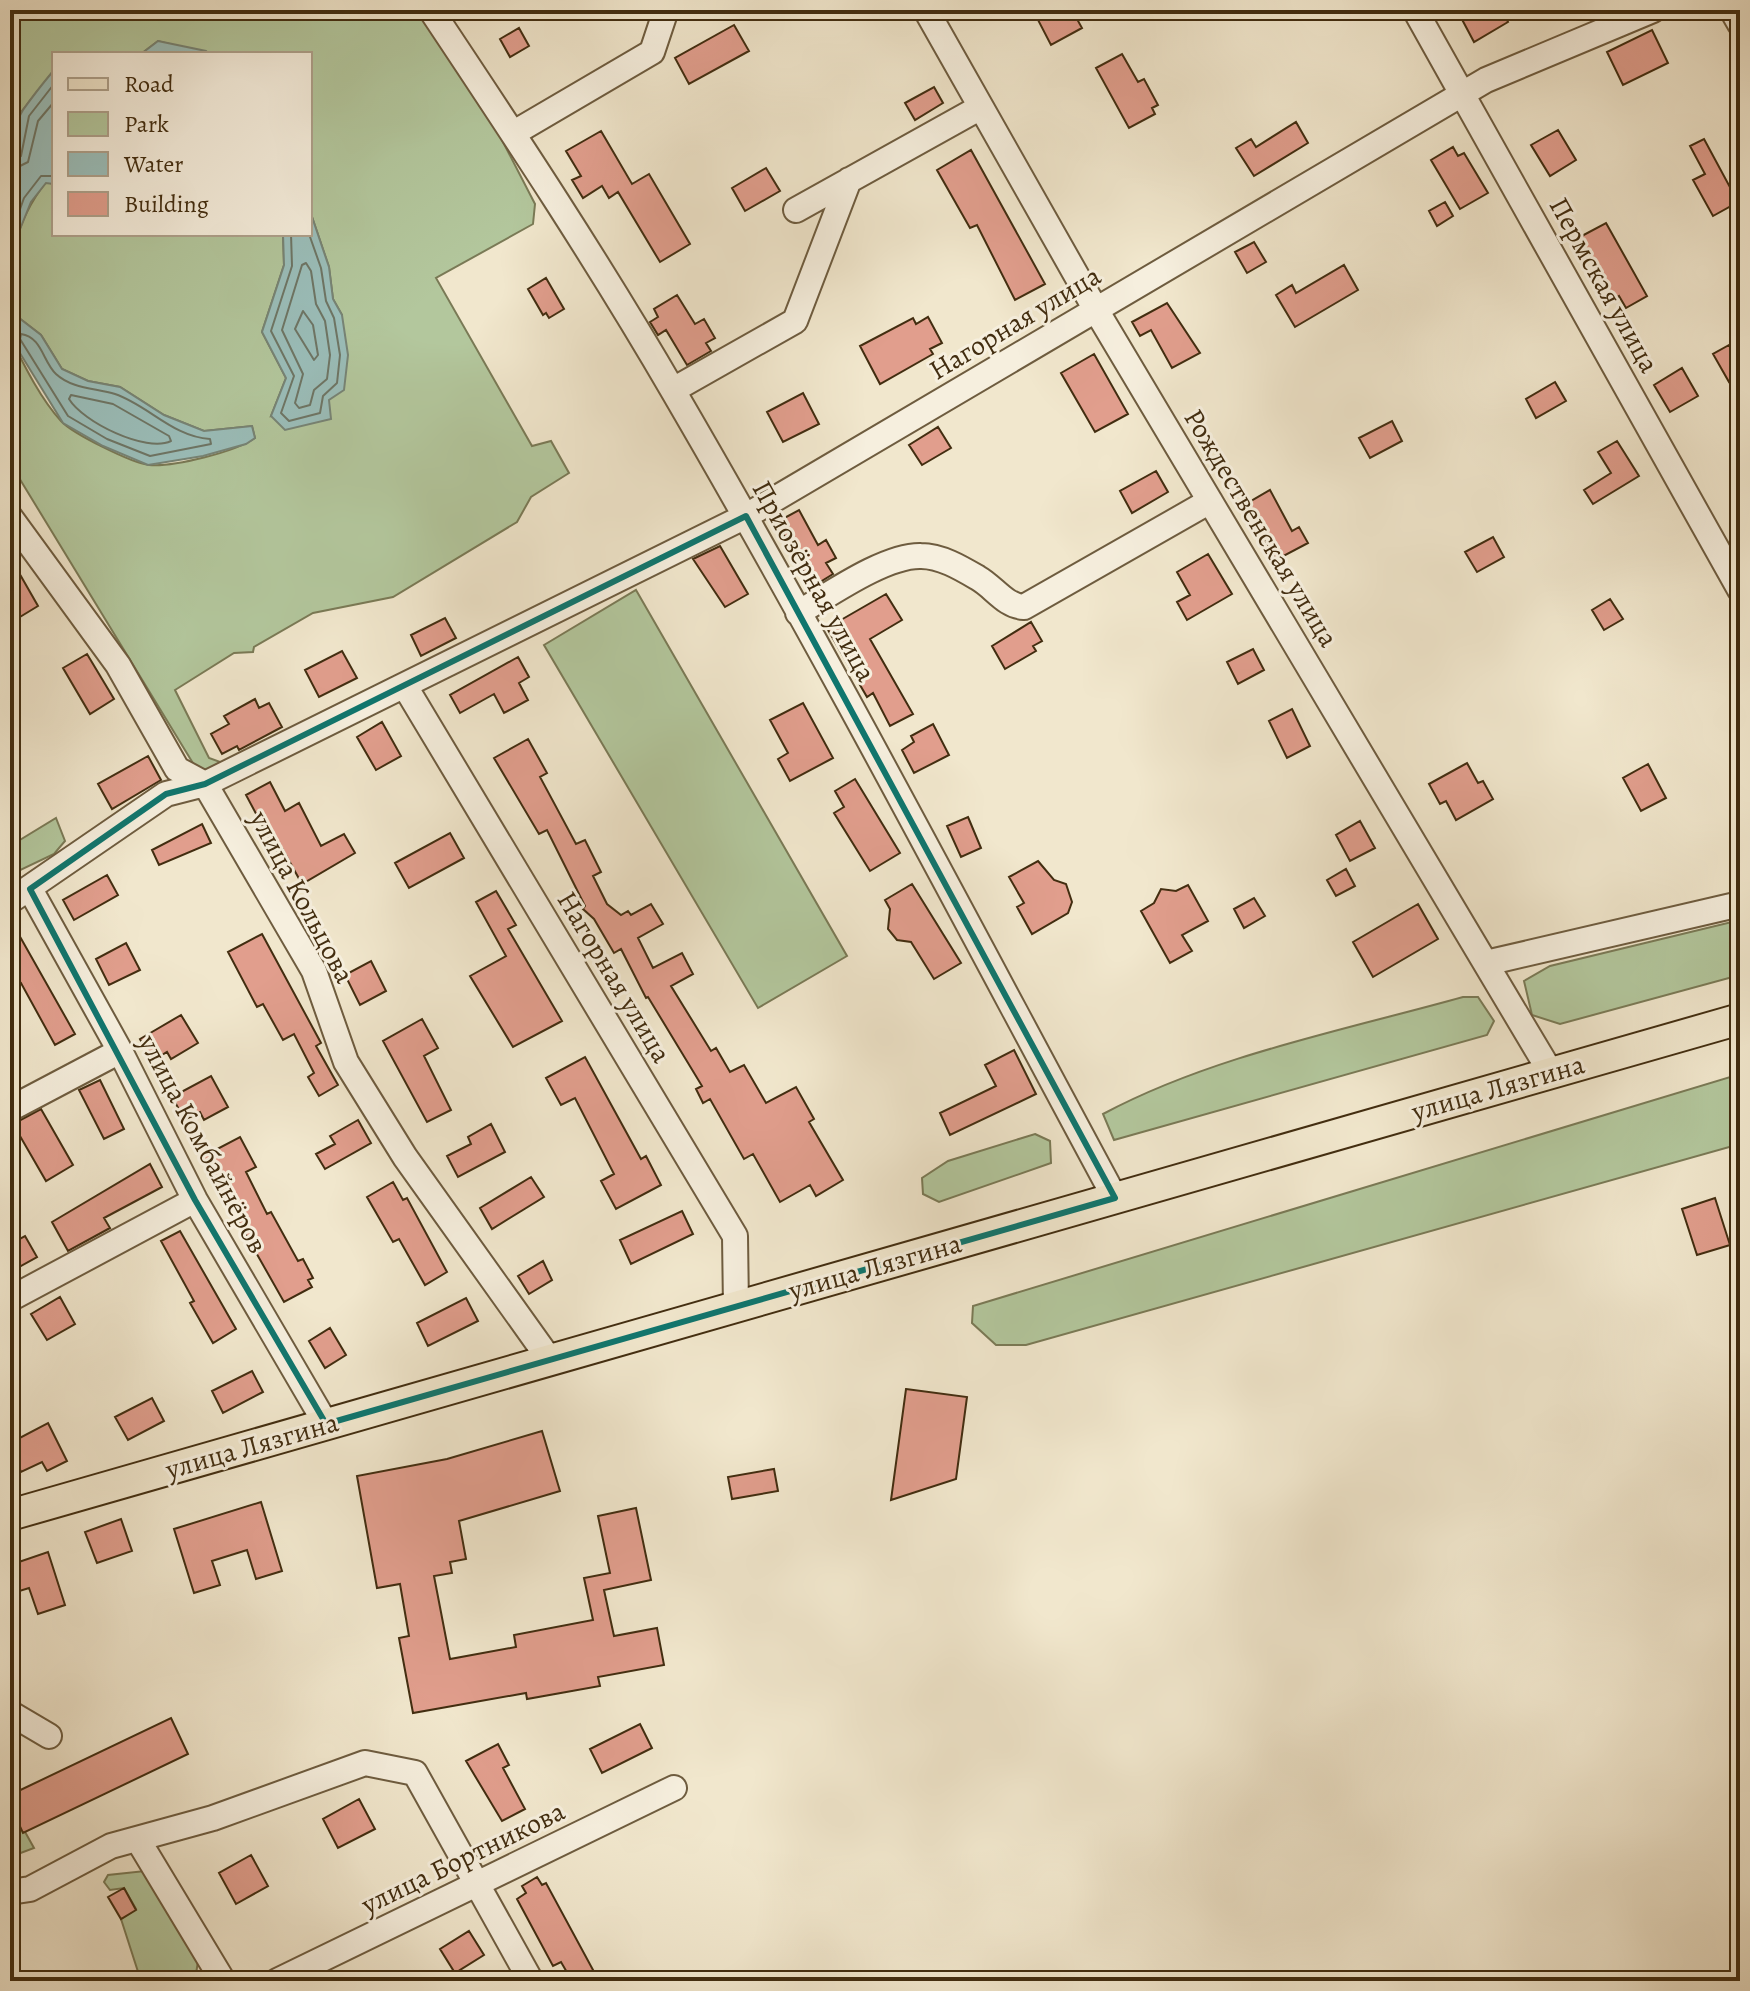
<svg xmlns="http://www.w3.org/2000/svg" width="1750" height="1991" viewBox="0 0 1750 1991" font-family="Alegreya,serif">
<rect width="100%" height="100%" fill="#f1e7cd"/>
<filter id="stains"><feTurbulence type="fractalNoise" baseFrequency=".0025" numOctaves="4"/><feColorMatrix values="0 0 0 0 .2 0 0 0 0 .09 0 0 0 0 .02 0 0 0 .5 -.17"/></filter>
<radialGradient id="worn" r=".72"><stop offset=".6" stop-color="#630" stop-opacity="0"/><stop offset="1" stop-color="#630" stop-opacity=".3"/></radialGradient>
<path fill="#b3c79d" stroke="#7a7a56" stroke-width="2" d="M10,10H419L468,74L535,204L533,224L436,278L532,446L551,441L569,473L531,497L517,522L393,597L313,613L254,647L253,652L234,653L175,690L209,758L223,763L202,778L10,463V337C24,365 40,398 61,421C73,434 132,463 149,465C174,467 235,452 255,438L252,426L204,431L164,415L120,387L88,381L62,369L41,335L10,311C10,259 13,225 46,182L54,184V234H283L284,265L262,332L286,378L271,416L329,400L342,315L333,299L329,267L310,211V54H209L158,41L141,54H54V70L22,111L10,178Z
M636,590L847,956L758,1008L544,645Z
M56,818L65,841L54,854L10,875V846Z
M1740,920V975L1560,1024L1532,1015L1524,981L1550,966Z
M1463,997H1478L1494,1021L1487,1035L1114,1140L1103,1114C1211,1056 1345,1030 1463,997Z
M1740,1074V1144L1026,1345H996L972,1323L973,1306Z
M1035,1134L1050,1141L1051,1163L939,1202L923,1194L922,1178L948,1161Z
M10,1805L34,1848L10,1857Z
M145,1871L198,1961L195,1981H141L121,1919L136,1909L124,1888L110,1890L104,1882L108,1875Z"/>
<path fill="#9bbfbb" stroke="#778577" stroke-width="2" d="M158,41L206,51L209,54H141Z
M54,70V184L46,183L31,202L10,254C10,221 6,136 23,110C32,97 44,82 54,70Z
M310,211L329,267L333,299L342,315L348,355L344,390L329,400L331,419L285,430L271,416L286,378L262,332L284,265L283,234H310Z
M10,311L41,335L62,369L88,381L120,387L164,415L204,431L252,426L255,438L246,444L203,456L148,465L103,446L63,423L10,337Z"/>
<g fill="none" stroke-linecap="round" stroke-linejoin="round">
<path stroke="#6e7666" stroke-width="2" d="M10,161L21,156L29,116L54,84
M10,171L28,162L38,121L54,102
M291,234L292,266L271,331L294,376L281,413L289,421L320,413L323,396L337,383L340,355L334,318L326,301L321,268L309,234
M10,237L24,198L41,176H54
M306,263L311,271L316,304L325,321L330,355L327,379L314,390L310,405L299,408L295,403L303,374L282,330L302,265Z
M303,311L313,325L318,355L314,360L295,329Z
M21,334C42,337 43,362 56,374C72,389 96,388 115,394C148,405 173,437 210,439L211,444L150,456L107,439L68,416L20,339Z
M71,395L113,404L169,436L171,441C146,453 83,422 69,399Z"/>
</g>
<path fill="#e19e8d" stroke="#422d10" stroke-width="2" d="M1051,10H1072L1082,28L1051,45L1037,18Z
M1457,10H1501L1508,22L1474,42Z
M734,25L749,51L689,84L675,58Z
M519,28L529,46L510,57L500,39Z
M1652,30L1668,63L1623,85L1607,52Z
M1122,54L1138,82L1144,79L1158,105L1152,108L1155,114L1129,128L1096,68Z
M934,87L943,103L915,120L905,103Z
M1296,122L1308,143L1254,176L1236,148L1251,139L1256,147Z
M1558,130L1576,160L1550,176L1531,145Z
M601,131L632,184L649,174L690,244L660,262L618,192L609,198L602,186L583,198L572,180L581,176L566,151Z
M1704,139L1738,202L1713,216L1693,180L1705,174L1690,146Z
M1453,147L1458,156L1464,153L1488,193L1460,209L1431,160Z
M971,150L1045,284L1015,300L977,225L970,228L937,170Z
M766,168L780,191L745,211L732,188Z
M1445,202L1453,216L1437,226L1429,211Z
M1606,223L1647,296L1626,308L1619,296L1613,300L1578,238Z
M1254,242L1266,262L1247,273L1235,252Z
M1344,265L1358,290L1295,327L1276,295L1292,285L1296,293Z
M546,278L564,309L549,318L546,313L543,315L528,289Z
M677,295L695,324L704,319L715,338L706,343L711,351L687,365L666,330L658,335L650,322L658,317L654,309Z
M1167,303L1200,353L1172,368L1151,330L1140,336L1132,322Z
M928,317L942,343L930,349L933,354L880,384L860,346L913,318L916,324Z
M1729,345L1740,363V375L1729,382L1713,354Z
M1094,354L1128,414L1095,432L1061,373Z
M1682,368L1698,396L1670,412L1654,385Z
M1555,382L1566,401L1536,418L1526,399Z
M803,393L819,424L783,442L767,412Z
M1392,421L1402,441L1370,458L1359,438Z
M938,427L951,448L922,465L909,445Z
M1617,441L1639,476L1593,504L1584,490L1611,473L1598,452Z
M1156,471L1168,492L1132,513L1120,491Z
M1270,490L1292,531L1299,527L1308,543L1276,560L1246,504Z
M799,510L818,545L826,540L836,558L826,563L833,574L812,587L777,522Z
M1493,537L1504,557L1477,572L1465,552Z
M720,546L748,594L725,607L693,559Z
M1208,554L1232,594L1187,620L1177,602L1190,595L1177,572Z
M10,557L38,606L10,623Z
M886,594L902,620L870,639L913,714L890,726L873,693L867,697L827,628Z
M1610,599L1623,619L1604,630L1592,610Z
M445,618L456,638L421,656L411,635Z
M1031,622L1042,641L1033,646L1036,651L1005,669L992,646Z
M1253,649L1264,670L1238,684L1227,662Z
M342,651L357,678L319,697L305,670Z
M87,654L114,699L90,714L63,668Z
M518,657L529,677L519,683L528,700L504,713L494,694L460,713L450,695Z
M255,699L259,708L269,703L282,727L239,750L237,746L222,754L211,734L229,724L224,716Z
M803,703L833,758L790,781L778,759L788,753L770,720Z
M1292,709L1310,746L1287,758L1269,721Z
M382,722L401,756L376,770L357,737Z
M933,724L949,755L914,773L902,750L914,742L911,736Z
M528,739L547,773L540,777L576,844L585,840L601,872L593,876L607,904L621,915L628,911L631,915L651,904L663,924L638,938L653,968L682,953L693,974L671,986L711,1051L716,1048L730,1072L744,1065L766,1103L796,1087L814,1119L809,1122L843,1180L816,1196L810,1185L780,1202L753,1154L744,1159L710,1099L703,1103L696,1089L702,1086L648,997L646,998L621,949L614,953L594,919L583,909L585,906L547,830L539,834L494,758Z
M148,756L161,780L112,809L98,784Z
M1467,763L1478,783L1483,781L1493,799L1456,820L1446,801L1440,804L1429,784Z
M1648,764L1666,798L1641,811L1623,778Z
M855,779L900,853L870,871L834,813L844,807L835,791Z
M270,782L285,811L299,803L321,846L344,834L355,853L302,884L282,848L276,851L246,795Z
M968,817L981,848L961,857L947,826Z
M1360,821L1375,848L1350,861L1336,835Z
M202,824L211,843L159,865L152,850Z
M450,833L464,858L409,888L395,863Z
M1038,861L1054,880L1066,884L1072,902L1068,913L1032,934L1017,907L1024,903L1009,877Z
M1346,869L1355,886L1336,896L1327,880Z
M107,875L118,895L74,920L63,900Z
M912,884L961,963L934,979L911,942L897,940L888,929L890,909L885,900Z
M1188,885L1208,921L1182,935L1192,951L1170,963L1141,911L1154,903L1161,889L1176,891Z
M496,891L516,925L508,929L562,1021L513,1047L470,976L506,956L476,902Z
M1254,898L1265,916L1244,928L1234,909Z
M1418,904L1438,939L1373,977L1353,942Z
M10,919L75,1034L55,1045L21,983L10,989Z
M262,934L321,1043L316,1046L338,1085L319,1096L308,1077L314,1073L294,1034L283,1040L263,1004L257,1007L228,952Z
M126,943L140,970L109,985L96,959Z
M371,961L386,991L360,1005L345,975Z
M181,1015L198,1043L171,1059L167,1052L152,1061L140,1039Z
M422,1019L438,1048L424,1056L451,1110L427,1122L383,1041Z
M1014,1050L1036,1094L950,1135L940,1113L996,1086L985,1065Z
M585,1057L641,1159L646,1156L661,1185L616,1209L601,1181L614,1174L575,1098L561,1105L546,1078Z
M211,1076L228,1107L204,1120L200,1112L185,1120L172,1097Z
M100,1080L124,1129L104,1139L79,1090Z
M41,1109L73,1165L46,1181L13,1124Z
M358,1120L371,1143L325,1169L316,1154L335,1144L330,1136Z
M491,1124L505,1152L458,1177L447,1156L471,1144L468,1137Z
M240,1137L256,1167L246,1172L267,1214L271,1212L298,1261L303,1259L313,1278L308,1280L312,1287L284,1302L202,1157Z
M150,1164L162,1187L104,1218L110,1228L68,1251L52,1222Z
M531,1177L544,1197L492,1229L480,1208Z
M393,1182L403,1200L407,1198L447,1272L425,1285L399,1239L393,1242L367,1197Z
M1715,1198L1730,1245L1697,1255L1682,1209Z
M682,1211L693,1234L631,1264L620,1240Z
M180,1231L236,1329L213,1343L190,1303L194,1301L161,1241Z
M25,1236L37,1257L10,1272V1244Z
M543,1261L552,1280L529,1294L518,1276Z
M60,1297L75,1324L47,1340L31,1314Z
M466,1298L478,1321L428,1346L417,1323Z
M330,1328L346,1355L325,1368L309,1341Z
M252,1371L263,1392L223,1413L212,1391Z
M906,1389L967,1397L956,1479L891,1500Z
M152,1398L164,1421L128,1440L115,1417Z
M48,1423L67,1461L47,1471L42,1462L21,1472L10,1443Z
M542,1431L560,1491L459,1521L466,1559L450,1562L452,1573L434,1576L450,1659L516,1647L514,1635L593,1620L584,1578L610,1573L598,1516L636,1508L651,1580L604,1590L614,1636L657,1628L664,1665L598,1677L600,1686L527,1699L526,1693L413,1713L399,1638L409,1636L400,1584L377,1588L357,1476L447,1459Z
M774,1469L778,1491L732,1499L728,1477Z
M261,1502L282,1571L256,1579L247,1550L212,1561L220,1585L194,1593L174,1529Z
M121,1519L132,1551L97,1563L85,1532Z
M48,1552L65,1605L38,1614L29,1588L10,1594V1565Z
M171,1718L188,1754L23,1833L10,1805V1795Z
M640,1724L652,1748L602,1773L590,1749Z
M498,1744L509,1765L503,1768L525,1809L502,1821L466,1761Z
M359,1799L375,1829L338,1848L323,1819Z
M251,1855L268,1886L236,1904L219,1873Z
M537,1877L542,1885L546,1883L599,1981H572L561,1962L553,1966L517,1899L526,1893L522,1886Z
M124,1888L136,1910L121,1919L108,1897Z
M469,1931L484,1955L455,1973L440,1949Z"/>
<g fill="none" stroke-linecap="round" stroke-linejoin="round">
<g stroke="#6e5c3f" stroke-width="28">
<path id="minor" d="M431,10C515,136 599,263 675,394C829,658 970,929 1115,1198
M926,10L1096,310L1551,1073
M1415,10L1740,590
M1732,10L1740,24
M514,133L652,52L666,10
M796,210L981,107
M673,390L795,321L849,180
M10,517L118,665L177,769L205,784L314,971L346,1062L405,1157L550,1360
M798,613C829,595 885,555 921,556C941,556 961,568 978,578C994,587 1005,606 1024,607L1210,501
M406,688L735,1236L736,1307
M30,889L120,1051L195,1200L326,1424
M10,901L166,794L205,784L746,516L1486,80L1653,10
M1486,963L1740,904
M10,1109L120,1051
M10,1299L195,1200
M10,1713L49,1736
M138,1840L223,1981
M10,1892L30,1889L111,1846L213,1818L365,1763L415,1773L531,1981
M277,1981L674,1788"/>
</g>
<g stroke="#422d10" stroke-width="34">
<path id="major" d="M10,1515L1740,1019"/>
</g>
<use href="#minor" stroke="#f6efde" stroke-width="24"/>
<use href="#major" stroke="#f1e7cd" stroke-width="30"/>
</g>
<path fill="none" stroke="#0f766e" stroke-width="6" stroke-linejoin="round" d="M746,516L1115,1198L326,1424L195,1200L30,889L166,794L205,784Z"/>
<g text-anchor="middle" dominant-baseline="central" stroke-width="6" stroke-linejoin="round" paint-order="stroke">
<g font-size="28" fill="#422d10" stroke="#f6efde">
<text transform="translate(1604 285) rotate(61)">Пермская улица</text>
<text transform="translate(1015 323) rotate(-31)">Нагорная улица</text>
<text transform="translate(1261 528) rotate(59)">Рождественская улица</text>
<text transform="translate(814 581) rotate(61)">Приозёрная улица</text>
<text transform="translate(302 897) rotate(62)">улица Кольцова</text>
<text transform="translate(614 977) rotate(59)">Нагорная улица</text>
<text transform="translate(1498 1088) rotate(-16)">улица Лязгина</text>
<text transform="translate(203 1144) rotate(62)">улица Комбайнёров</text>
<text transform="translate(875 1267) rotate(-16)">улица Лязгина</text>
<text transform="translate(252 1446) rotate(-16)">улица Лязгина</text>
<text transform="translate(463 1858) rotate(-26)">улица Бортникова</text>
</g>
</g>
<rect width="1750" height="1991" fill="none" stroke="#f1e7cd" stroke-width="40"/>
<rect x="12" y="12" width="1726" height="1967" fill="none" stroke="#422d10" stroke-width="4"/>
<rect x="20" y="20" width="1710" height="1951" fill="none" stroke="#422d10" stroke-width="2"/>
<rect x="52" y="52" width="260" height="184" fill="#f6efde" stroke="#aea18c" stroke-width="2"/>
<rect x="68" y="78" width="40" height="12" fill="#f1e7cd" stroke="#aea18c" stroke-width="2"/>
<text x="124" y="92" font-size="24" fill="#422d10">Road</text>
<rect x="68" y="112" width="40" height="24" fill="#b3c79d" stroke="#aea18c" stroke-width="2"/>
<text x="124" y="132" font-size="24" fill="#422d10">Park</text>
<rect x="68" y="152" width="40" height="24" fill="#9bbfbb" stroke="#aea18c" stroke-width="2"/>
<text x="124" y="172" font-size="24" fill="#422d10">Water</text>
<rect x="68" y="192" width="40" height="24" fill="#e19e8d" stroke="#aea18c" stroke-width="2"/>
<text x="124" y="212" font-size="24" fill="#422d10">Building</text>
<rect width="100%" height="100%" filter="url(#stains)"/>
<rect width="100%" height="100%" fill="url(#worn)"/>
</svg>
